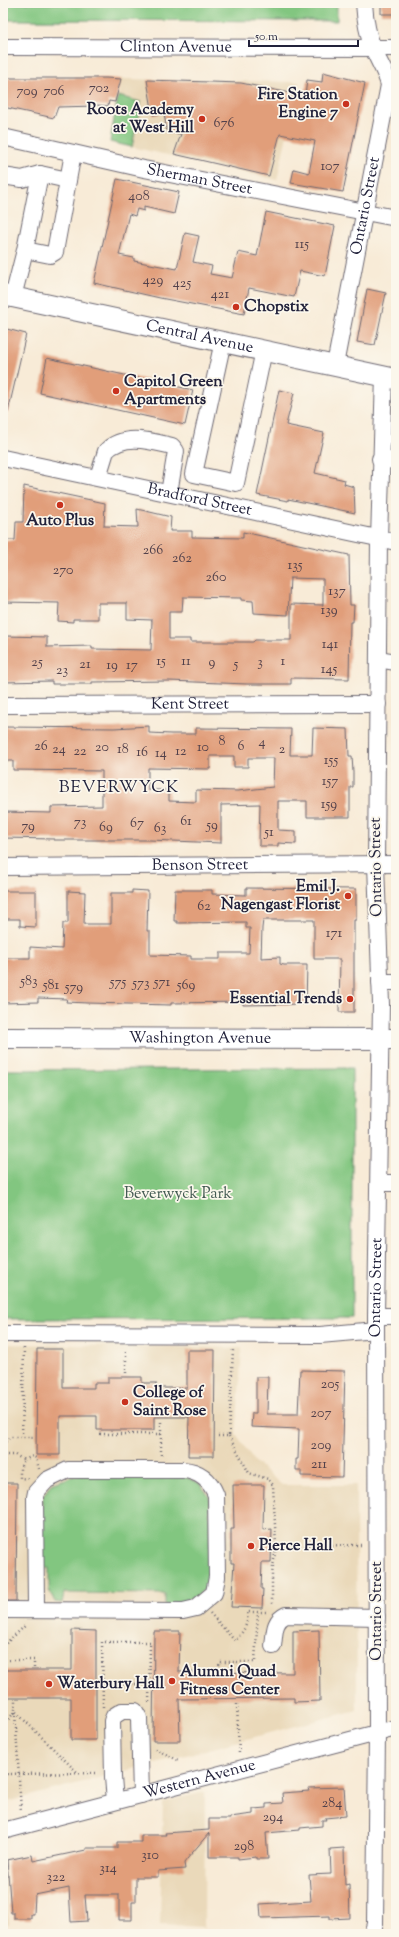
<svg xmlns="http://www.w3.org/2000/svg" width="399" height="1937" viewBox="0 0 399 1937" font-family="'Sorts Mill Goudy',serif">
<rect width="100%" height="100%" fill="#fbf7ec"/>
<filter id="ink" filterUnits="userSpaceOnUse"><feTurbulence type="fractalNoise" baseFrequency=".025" numOctaves="2"/><feDisplacementMap in="SourceGraphic" scale="8" xChannelSelector="R" yChannelSelector="G"/><feConvolveMatrix kernelMatrix="1 2 1 2 8 2 1 2 1" color-interpolation-filters="sRGB"/></filter>
<filter id="wash" filterUnits="userSpaceOnUse"><feTurbulence type="fractalNoise" baseFrequency=".012" numOctaves="4" result="noise"/><feDisplacementMap in="SourceGraphic" scale="16" xChannelSelector="R" yChannelSelector="G"/><feGaussianBlur stdDeviation="0.9" result="paint"/><feColorMatrix in="noise" values="0 0 0 0 0 0 0 0 0 0 0 0 0 0 0 0 0 1.4 0 .05"/><feComposite in="paint" operator="in"/></filter>
<g filter="url(#wash)">
<rect width="100%" height="100%" fill="#f8ebd7"/>
<path fill="#ead9ba" d="M121,79L299,82L277,180L110,142Z
M3,1344L242,1348L236,1435L256,1463L282,1485H356L357,1710L3,1803Z
M205,1792L204,1927L160,1925L163,1802Z
M3,1872L9,1924H3Z"/>
<path fill="#82c680" stroke="#52745e" d="M3,3H337V21L3,20Z
M118,96L141,102L132,147L110,142Z
M352,1068V1318L3,1319V1070Z
M77,1475L186,1477L199,1483L209,1496L211,1580C201,1598 183,1603 165,1607V1594L64,1593L62,1603L55,1602L49,1590V1568H40L43,1496L51,1484Z"/>
<g id="blocks">
<path fill="#e19e7a" fill-rule="evenodd" d="M381,3H396V14H381Z
M323,72L365,83L343,192L291,183L294,169L309,173L315,141L280,134L269,176L174,154L181,134L167,133L164,113L153,115L147,80L241,83L305,96L307,80L322,82Z
M7,78H106L121,79L115,102L109,101L108,106L96,105V106L58,107L54,118L3,107V95Z
M117,179L179,192L174,214L144,207V211L137,209L135,216L129,214L119,255L134,258V261L177,269L185,233L199,236L193,262L212,266L210,274L232,278L238,252L257,256L266,212L335,226L325,276L300,271L294,297L249,288L244,314L160,298L94,283Z
M367,289L386,293L375,345L357,342Z
M3,328L26,334L8,412H3Z
M47,358L193,390L185,425L40,393Z
M279,390L294,393L286,425L324,433L315,473L345,480L344,484L354,487L355,513L288,499V501L257,495Z
M24,486L105,503L104,526L138,527L137,509L171,517L170,531H192V537L243,538V532L349,555L350,605H354L353,622H350L349,679L291,678V684H247L169,681L92,682V684H52V681L4,682L6,636L47,637V647L92,646V649L151,650L152,620L127,619V603H98V619H73V622L58,621L59,603L3,602V540H15L16,522H23ZM290,578L323,579V605L291,604V640H255L253,642H190V639H169V612H182L183,597L241,598V600L253,601L254,613L288,615Z
M149,726V733L171,734H196V728L291,729L290,755H312L313,728L348,729L349,756H352L353,772V787H350V817H307V801H278V830L296,831V844L278,843V846H259L260,804L221,805V843L150,840H54V839L3,838V812L51,813V807L102,806V771L13,770V761H3V727L114,728ZM210,756H234V767H248V758H274L273,787L238,791L196,790V802L169,801V790H148V768L210,769Z
M246,888L356,889V920H354V1012H339L340,959H314V920H263L262,928L261,958L280,957V964L284,965H307L306,1004L243,1005V1002L171,1003V1005L88,1003L66,1002L67,999L38,998V1002L3,1003V958H30V947L62,949L63,923H68V891L85,892L84,924H111V893H132V890L148,891L147,931H150V955L191,956V959H220V953H249L250,928H246V922L177,923V921H174L175,890H212V894L246,895Z
M3,891H36V927L20,926V919H3Z
M37,1349H63V1388H94V1383H108V1377H142V1383H156V1388H187V1350H215L214,1456H188L189,1417H154V1430H97V1416H60V1455H36Z
M300,1370L345,1371L342,1477L301,1476V1470H296V1459H298L299,1429L251,1427L252,1413H256V1377H268L267,1414H298Z
M3,1483H17L16,1601H3Z
M233,1485H264L263,1530L272,1529L271,1562H262L261,1589H263L262,1608L231,1607L234,1563H231V1529H234Z
M72,1630L96,1631V1740H71V1698H3V1670H72Z
M319,1630L320,1701L294,1702V1698L179,1699L180,1741H153L154,1631H180L179,1672L293,1673V1631Z
M344,1787L346,1816L325,1818L326,1820H322V1826L300,1828V1830L266,1833L268,1859H256V1857L238,1859V1857H209V1833L187,1859L184,1863L185,1869L158,1871V1877H136V1902H132V1920H119V1895H85L87,1921L71,1922L69,1888L35,1895L34,1914H31V1919H14V1913H11L7,1860L32,1855L33,1861L86,1850V1848H117V1842H141V1835H166L165,1833L209,1830V1819H230V1817L253,1814V1809L266,1808V1804L283,1803L282,1793L309,1791L308,1788Z
M344,1848L345,1885L349,1884L350,1918L330,1919V1916L261,1918L260,1904L311,1901L309,1875L331,1874L330,1849Z"/>
</g>
</g>
<g filter="url(#ink)">
<use href="#blocks" fill-opacity="0" stroke="#6d6872" stroke-width="1"/>
<g fill="none" stroke-linecap="round" stroke-linejoin="round">
<g stroke="#6d6872" stroke-width="18">
<g id="minor">
<path id="s1" d="M3,47L396,48"/>
<path id="s2" d="M3,137L144,169L396,218"/>
<path d="M3,176L22,179L40,174"/>
<path d="M25,250L50,255L55,252L73,153"/>
<path d="M13,297L25,250L40,174L68,180"/>
<path d="M223,341L194,474L236,483L264,350"/>
<path id="s3" d="M335,365L389,85C386,72 378,61 373,48C367,33 365,19 364,3"/>
<path id="s4" d="M3,458L396,542"/>
<path d="M380,459L396,461"/>
<path d="M98,477L106,451C124,433 150,441 172,446L176,451L169,493"/>
<path d="M378,659L396,662"/>
<path id="s5" d="M3,705L378,704"/>
<path id="s6" d="M3,867L396,864"/>
<path d="M380,982H396"/>
<path d="M379,1183H396"/>
<path d="M376,1316H396"/>
<path d="M3,1334L320,1335L376,1330"/>
<path d="M3,1610L183,1611L196,1608L214,1593L217,1577L216,1495C210,1480 199,1471 183,1470H68L47,1480L36,1492L35,1497L36,1609"/>
<path d="M273,1646C275,1633 273,1621 286,1615L377,1617"/>
<path d="M115,1801L113,1777L112,1721L114,1716L122,1711H135L139,1718L141,1795"/>
<path id="s7" d="M3,1831L396,1728"/>
<path id="s8" d="M372,1934L375,1924L377,1733L376,1316L381,1004L376,864L379,539L384,376"/>
</g>
</g>
<g stroke="#6d6872" stroke-width="22">
<g id="major">
<path id="s9" d="M3,295L396,379"/>
<path id="s10" d="M3,1038L396,1039"/>
</g>
</g>
<path stroke="#6d6872" stroke-width="2.5" stroke-dasharray="1 3" stroke-linecap="butt" d="M126,1373V1349
M161,1422V1455
M100,1434H161
M218,1436H229L233,1349
M229,1436L249,1473L268,1479L273,1485L276,1546L272,1574V1606
M22,1437L24,1348
M3,1455H15L24,1460L20,1468V1478L29,1479
M24,1460L33,1456L36,1458L39,1469
M4,1477V1443L10,1437H33
M276,1546L362,1545
M210,1613L235,1641C243,1632 249,1624 247,1612H266
M3,1625L4,1660H34V1668
M3,1646L26,1625
M219,1665L220,1662H255L258,1612
M103,1684H149
M237,1704L239,1754
M103,1707L102,1642H150L149,1705
M15,1712L21,1811
M16,1712L78,1773
M3,1725L15,1712V1698
M155,1749L178,1760
M3,1774L98,1773"/>
<use href="#minor" stroke="#fff" stroke-width="16"/>
<use href="#major" stroke="#fff" stroke-width="20"/>
</g>
</g>
<g fill="#c8321e" stroke="#fbf7ec" stroke-width="1.5">
<circle cx="346" cy="104" r="4"/>
<circle cx="202" cy="119" r="4"/>
<circle cx="236" cy="307" r="4"/>
<circle cx="116" cy="391" r="4"/>
<circle cx="60" cy="505" r="4"/>
<circle cx="348" cy="896" r="4"/>
<circle cx="350" cy="999" r="4"/>
<circle cx="125" cy="1402" r="4"/>
<circle cx="251" cy="1546" r="4"/>
<circle cx="172" cy="1681" r="4"/>
<circle cx="49" cy="1684" r="4"/>
</g>
<g text-anchor="middle" dominant-baseline="central" stroke-width="3.5" stroke-linejoin="round" paint-order="stroke">
<g font-size="14" fill="#52414b">
<text x="99" y="89">702</text>
<text x="27" y="92">709</text>
<text x="54" y="92">706</text>
<text x="224" y="124">676</text>
<text x="330" y="167">107</text>
<text x="139" y="197">408</text>
<text x="302" y="245">115</text>
<text x="153" y="281">429</text>
<text x="182" y="284">425</text>
<text x="220" y="295">421</text>
<text x="153" y="551">266</text>
<text x="182" y="559">262</text>
<text x="295" y="566">135</text>
<text x="63" y="571">270</text>
<text x="216" y="578">260</text>
<text x="337" y="592">137</text>
<text x="329" y="611">139</text>
<text x="330" y="645">141</text>
<text x="161" y="662">15</text>
<text x="186" y="662">11</text>
<text x="283" y="662">1</text>
<text x="37" y="663">25</text>
<text x="212" y="663">9</text>
<text x="260" y="663">3</text>
<text x="85" y="665">21</text>
<text x="236" y="665">5</text>
<text x="112" y="666">19</text>
<text x="132" y="666">17</text>
<text x="329" y="670">145</text>
<text x="62" y="671">23</text>
<text x="222" y="742">8</text>
<text x="262" y="743">4</text>
<text x="41" y="747">26</text>
<text x="241" y="747">6</text>
<text x="102" y="748">20</text>
<text x="203" y="748">10</text>
<text x="59" y="750">24</text>
<text x="123" y="750">18</text>
<text x="282" y="750">2</text>
<text x="80" y="752">22</text>
<text x="181" y="752">12</text>
<text x="142" y="753">16</text>
<text x="161" y="754">14</text>
<text x="331" y="761">155</text>
<text x="330" y="782">157</text>
<text x="329" y="805">159</text>
<text x="186" y="822">61</text>
<text x="80" y="823">73</text>
<text x="137" y="824">67</text>
<text x="212" y="826">59</text>
<text x="28" y="827">79</text>
<text x="106" y="828">69</text>
<text x="160" y="829">63</text>
<text x="269" y="833">51</text>
<text x="204" y="907">62</text>
<text x="334" y="934">171</text>
<text x="29" y="982">583</text>
<text x="118" y="983">575</text>
<text x="162" y="983">571</text>
<text x="141" y="984">573</text>
<text x="51" y="986">581</text>
<text x="186" y="986">569</text>
<text x="74" y="988">579</text>
<text x="330" y="1385">205</text>
<text x="321" y="1414">207</text>
<text x="321" y="1446">209</text>
<text x="319" y="1465">211</text>
<text x="332" y="1804">284</text>
<text x="273" y="1818">294</text>
<text x="244" y="1847">298</text>
<text x="150" y="1856">310</text>
<text x="108" y="1869">314</text>
<text x="56" y="1878">322</text>
</g>
<g font-size="16" fill="#22223b" stroke="#fbf7ec">
<text stroke="none"><textPath href="#s1" startOffset="173">Clinton Avenue</textPath></text>
<text stroke="none"><textPath href="#s2" startOffset="201">Sherman Street</textPath></text>
<text stroke="none"><textPath href="#s3" startOffset="162">Ontario Street</textPath></text>
<text stroke="none"><textPath href="#s9" startOffset="201">Central Avenue</textPath></text>
<text stroke="none"><textPath href="#s4" startOffset="201">Bradford Street</textPath></text>
<text stroke="none"><textPath href="#s5" startOffset="187">Kent Street</textPath></text>
<text stroke="none"><textPath href="#s6" startOffset="197">Benson Street</textPath></text>
<text transform="translate(377 867) rotate(-91)">Ontario Street</text>
<text stroke="none"><textPath href="#s10" startOffset="197">Washington Avenue</textPath></text>
<text stroke="none"><textPath href="#s8" startOffset="647">Ontario Street</textPath></text>
<text transform="translate(377 1611) rotate(-90)">Ontario Street</text>
<text stroke="none"><textPath href="#s7" startOffset="203">Western Avenue</textPath></text>
</g>
<g font-size="16" font-weight="bold" fill="#22223b" stroke="#fbf7ec" text-anchor="start">
<text x="338" y="95" text-anchor="end">Fire Station<tspan x="338" dy="18">Engine 7</tspan></text>
<text x="194" y="110" text-anchor="end">Roots Academy<tspan x="194" dy="18">at West Hill</tspan></text>
<text x="244" y="307">Chopstix</text>
<text x="124" y="382">Capitol Green<tspan x="124" dy="18">Apartments</tspan></text>
<text x="60" y="521" text-anchor="middle">Auto Plus</text>
<text x="340" y="887" text-anchor="end">Emil J.<tspan x="340" dy="18">Nagengast Florist</tspan></text>
<text x="342" y="999" text-anchor="end">Essential Trends</text>
<text x="133" y="1393">College of<tspan x="133" dy="18">Saint Rose</tspan></text>
<text x="259" y="1546">Pierce Hall</text>
<text x="180" y="1672">Alumni Quad<tspan x="180" dy="18">Fitness Center</tspan></text>
<text x="57" y="1684">Waterbury Hall</text>
</g>
<g font-size="16" fill="#445b53" stroke="#fbf7ec">
<text x="178" y="1194">Beverwyck Park</text>
</g>
<g font-size="17" letter-spacing="1" fill="#22223b" stroke="#fbf7ec">
<text x="119" y="788">BEVERWYCK</text>
</g>
</g>
<rect width="399" height="1937" fill="none" stroke="#fbf7ec" stroke-width="16"/>
<path d="M249 40v6h109v-6" fill="none" stroke="#22223b" stroke-width="2"/>
<text x="255" y="40" font-size="12" fill="#22223b" stroke="#fbf7ec" stroke-width="3" paint-order="stroke">50 m</text>
</svg>
